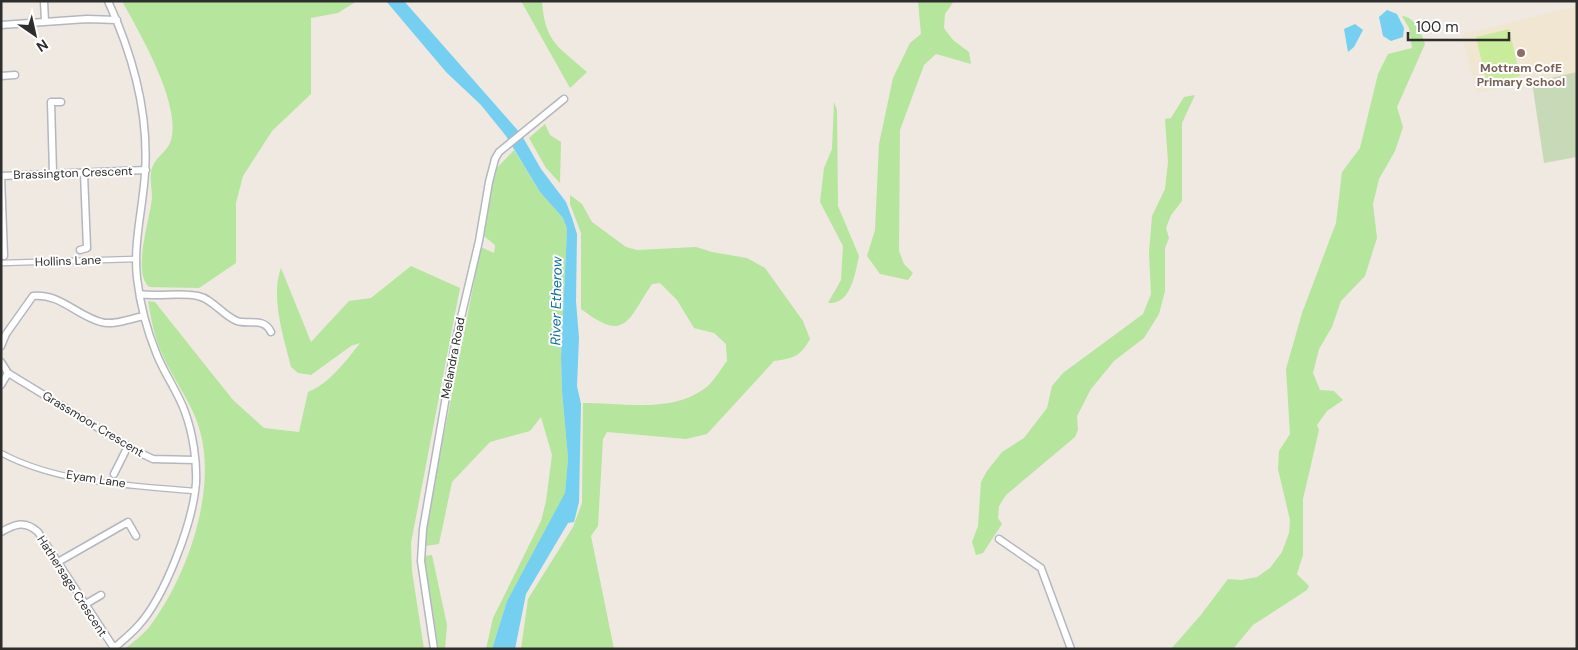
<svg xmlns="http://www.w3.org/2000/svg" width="1578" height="650" viewBox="0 0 1578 650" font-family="'DM Sans',sans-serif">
<rect width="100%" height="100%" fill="#efe9e1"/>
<path fill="#f0e6d1" d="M1577,6V72L1477,93L1461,35Z"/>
<path fill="#b6e59e" d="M122,1H357L338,13L311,18V94L272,131L243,176L236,203V263L199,288L149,287C132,273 150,219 152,198C152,189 149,177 152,168C155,158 166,152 170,143C184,108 139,32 122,1Z
M521,1H542C545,43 558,46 587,72L570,88Z
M918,1H954L945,14L944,28L953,40L969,52L971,64L936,54L924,65L900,130L899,251L904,264L913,273L908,280L880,274L867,256L875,230L879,144L893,78L910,43L921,34Z
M1402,16C1415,17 1422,33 1425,44L1397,107L1403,127L1395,151L1379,179L1373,204L1377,238L1365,276L1341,301L1332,327L1319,349L1313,373L1320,390L1334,391L1343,400L1327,411L1317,425L1319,430L1303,499V555L1297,574L1309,586L1307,590L1253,625L1233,649H1171L1200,616L1228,579L1241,580L1257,577L1270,568L1282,552L1289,533L1290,520L1278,469L1279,451L1290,434L1286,369L1302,313L1336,223L1342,172L1360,148L1378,74L1388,54L1412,48L1409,28Z
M1195,95L1182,123V201L1171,215L1166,228L1169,238L1165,248V291L1159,314L1144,338L1114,361L1091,389L1077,416L1078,430L1075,437L1006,495L999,506L998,518L1002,524L983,553L976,555L972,542L978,526L981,482L987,471L1002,452L1024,438L1047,408L1052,386L1063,373L1143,314L1151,294L1149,253L1152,216L1165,189L1168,162L1165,119L1171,118L1184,97Z
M834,102L837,110L838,206L859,256C855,274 851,305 828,303L841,280L843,246L820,202L824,168L832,149Z
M545,124L550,135L561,142L560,183L546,168L529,138Z
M514,150L540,192L563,218L567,229L561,357L562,392L568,458L565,495L507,601L492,649H486L493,618L541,521L546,501L552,455L541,417L530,431L490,442L452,482L439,544L425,546V530L481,247L494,253L495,245L484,236L495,170Z
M570,195L582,204L592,222L626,247L637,250L696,247L712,252L747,258L765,268L803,321L810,339C800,357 794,358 774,361L707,434L686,439L607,432L603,439L598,526L591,536L614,649H521L528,599L573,527L582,503L583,403C624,403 674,414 708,386C715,379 721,369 727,361L726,344L714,333L694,328L677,300L660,283L652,284C627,321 626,343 581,309V233L570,204Z
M411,266L460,288L411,543L412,571L424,649H125C133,642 144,634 150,626C187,577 217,492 200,431C193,404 174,381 163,356C155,339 151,320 148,301L155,302L233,400L264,428L299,432L308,392C329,384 346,361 360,343L351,346L311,375L298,373L291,367C284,338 270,297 281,268L311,342L349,301L371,298Z
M432,555L447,625L445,649H438L424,556Z"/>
<path fill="#c8d9b8" d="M1577,72V157L1544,163L1532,82Z"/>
<path fill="#c9ec9a" d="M1509,29L1520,76L1487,84L1476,37Z"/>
<path fill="#75cff0" d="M386,1H404L521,134L541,169L566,202L572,218L577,234L576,301L579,338L577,386L581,404L579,502L574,522L568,523L526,594L515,649H492L507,601L565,493L568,458L562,392L561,357L567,229L563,218L540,192L506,136L481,105L446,72Z
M1387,10L1397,14L1404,28L1403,37L1391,41L1383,36L1379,17Z
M1355,24L1363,30L1354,47L1348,52L1344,29Z"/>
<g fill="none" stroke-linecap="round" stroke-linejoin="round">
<g stroke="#b4b7c1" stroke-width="7">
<path id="pedestrian" d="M1,263L136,259
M1,453C59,484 131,485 194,491"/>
</g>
<g stroke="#b4b7c1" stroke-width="9">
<path id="minor" d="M44,1L45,22
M108,1C133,55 149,113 145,173C143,208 133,243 137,278C140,304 147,331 157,355C165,375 178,392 185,412C193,434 197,461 196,483C193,522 165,597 138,626C131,634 122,641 113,649
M1,25L87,19L117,20
M1,76L15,75
M53,173L51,102H61
M1,176L146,170
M1,176L4,256
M80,250L87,248L84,173
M140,294C159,297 180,292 198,296C213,299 222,315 237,321C249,325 264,317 271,332
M1,346L6,334L33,296C60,293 77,316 101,322C113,326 132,318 144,316
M1,362L8,373L136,451L153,459L195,460
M1,385L8,373
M114,474L128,446
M1,532C15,524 25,520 38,532L114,648
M999,539L1041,568L1071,649
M58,562L128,522L136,536
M84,605L101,595
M434,649L421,561L423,529L456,339L479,241L489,182L495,159L499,152L564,99"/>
</g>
<use href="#pedestrian" stroke="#fff" stroke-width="4.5"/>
<use href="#minor" stroke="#fff" stroke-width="6"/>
</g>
<circle fill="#8d6e63" stroke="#fff" stroke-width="2" cx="1521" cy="53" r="5"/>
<g text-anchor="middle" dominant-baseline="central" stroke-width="4" stroke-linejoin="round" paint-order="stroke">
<g font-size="12" font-weight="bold" fill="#785e54" stroke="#fff">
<text x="1521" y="68">Mottram CofE<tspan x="1521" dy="14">Primary School</tspan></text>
</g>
<g font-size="12" fill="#2e2e2e" stroke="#fff">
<text transform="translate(73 173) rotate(-2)">Brassington Crescent</text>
<text transform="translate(68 261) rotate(-2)">Hollins Lane</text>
<text transform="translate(453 358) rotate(-79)">Melandra Road</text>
<text transform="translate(93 424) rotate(31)">Grassmoor Crescent</text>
<text transform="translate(96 479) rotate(9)">Eyam Lane</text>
<text transform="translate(72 586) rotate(57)">Hathersage Crescent</text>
</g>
<g font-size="14" font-style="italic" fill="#0d6fa3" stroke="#fff">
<text transform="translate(556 301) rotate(-89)">River Etherow</text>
</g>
</g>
<rect width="1578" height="650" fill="none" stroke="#2e2e2e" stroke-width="5"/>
<g transform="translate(35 35) rotate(146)" stroke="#ffffff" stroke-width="4" paint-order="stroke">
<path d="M0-4L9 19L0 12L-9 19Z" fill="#2e2e2e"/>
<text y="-8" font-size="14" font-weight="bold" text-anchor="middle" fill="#2e2e2e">N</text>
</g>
<path d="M1408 32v8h101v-8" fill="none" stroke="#2e2e2e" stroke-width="2.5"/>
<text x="1416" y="32" font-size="15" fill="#2e2e2e" stroke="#ffffff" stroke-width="4" paint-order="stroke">100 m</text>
</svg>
